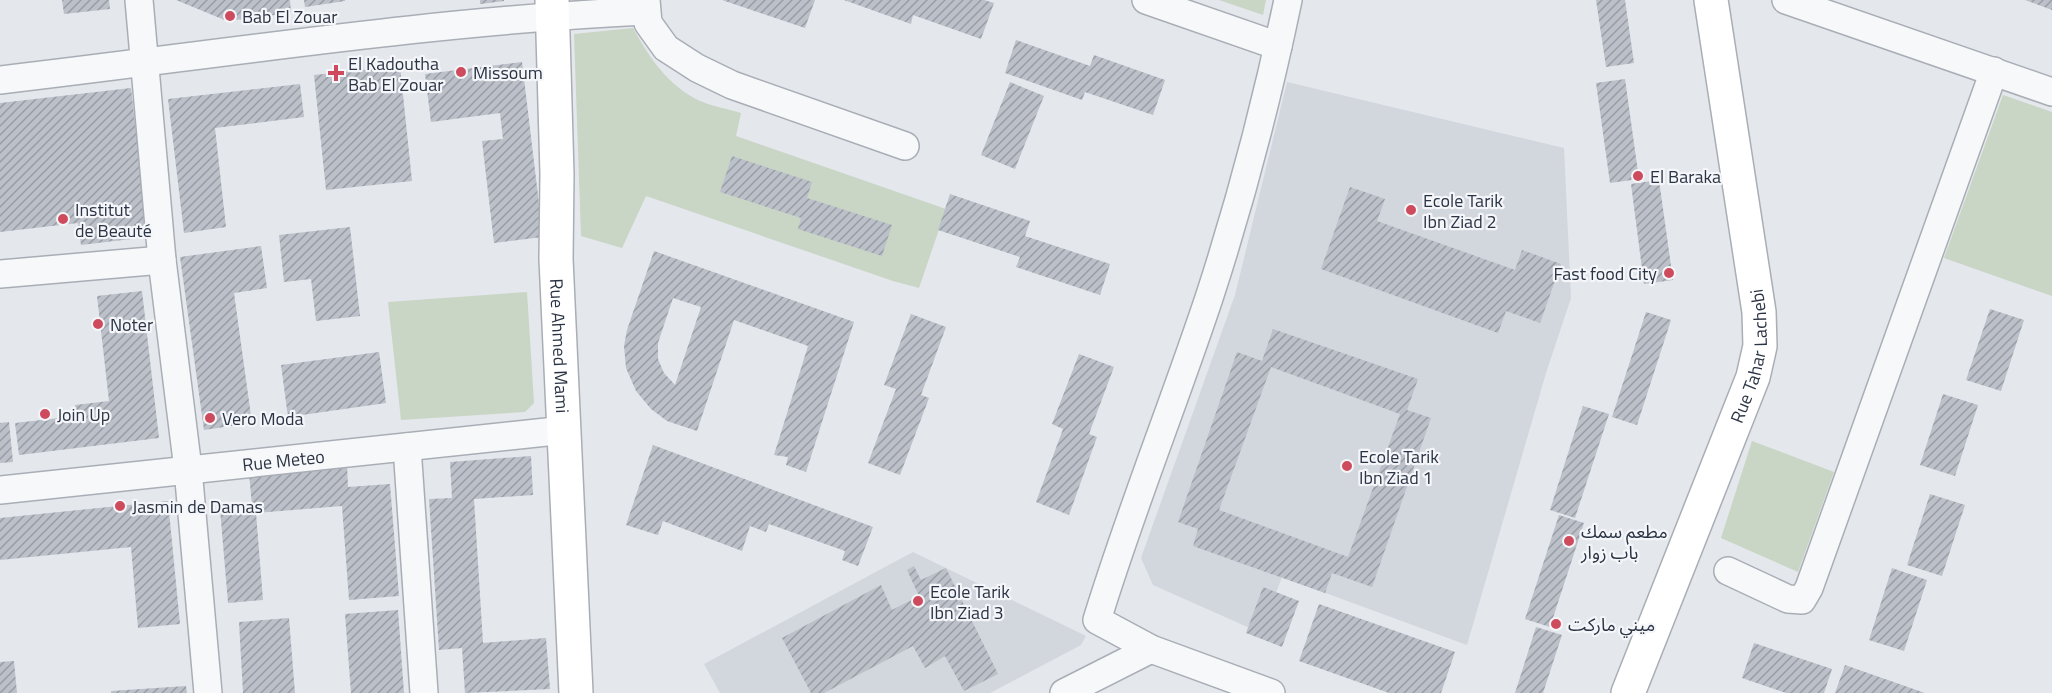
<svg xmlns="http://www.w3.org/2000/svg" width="2052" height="693" viewBox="0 0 2052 693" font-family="'Titillium Web','Noto Sans Arabic',sans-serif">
<defs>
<pattern id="building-hatch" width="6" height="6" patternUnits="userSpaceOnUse" patternTransform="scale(1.5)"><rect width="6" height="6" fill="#bbc0c9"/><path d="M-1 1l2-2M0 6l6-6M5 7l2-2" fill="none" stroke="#989da5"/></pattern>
</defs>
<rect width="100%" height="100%" fill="#e4e7ec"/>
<path fill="#d2d6dd" d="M1287,82L1564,148L1571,298L1546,373L1467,645L1282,577L1261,633L1153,585L1141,558L1235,295Z
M913,552L1086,636L1081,645L990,693H720L704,664Z"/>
<path fill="#c9d5c5" d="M1219,0H1266L1263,15Z
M633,28C649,57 668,86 700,101C712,106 728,109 741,113L736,136L946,209L919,288L893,281L646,196L622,248L581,236L574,34Z
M2003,95L2052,112V296L1944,258Z
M527,292L534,403L525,412L401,420L388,302Z
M1752,441L1834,472L1798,572L1721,538Z"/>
<path fill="url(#building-hatch)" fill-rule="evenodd" d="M62,0H109L110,9L64,14Z
M176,0H290L291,13L227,21Z
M304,0H345V1L305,7Z
M480,0H504V1L480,4Z
M722,0H815L805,28Z
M844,0H984L994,3L981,39L913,15L911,24Z
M1596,0H1625L1634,63L1606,67Z
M2026,0H2052V10L2025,0Z
M1016,40L1090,66L1094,55L1165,80L1153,115L1085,92L1082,100L1005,73Z
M522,62L543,237L494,243L482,141L503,139L500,113L431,122L425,74Z
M400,66L412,181L326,190L314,75Z
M1625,79L1639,179L1610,183L1596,83Z
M1010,82L1044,96L1015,169L981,155Z
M300,84L304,117L215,128L226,227L184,233L168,99Z
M131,88L148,237L81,245L78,223L0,232V103Z
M732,156L812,182L807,198L892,225L882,256L798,229L801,218L720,192Z
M1659,180L1673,280L1644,284L1631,184Z
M1350,187L1385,199L1377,221L1515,270L1522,250L1561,264L1540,323L1506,311L1498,333L1321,269Z
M950,194L1030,221L1025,236L1110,264L1100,295L1016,267L1020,257L938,230Z
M350,227L360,316L316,321L311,279L284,282L279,235Z
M261,246L267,288L234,293L252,423L204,430L180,257Z
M654,251L854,322L806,472L786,465L788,457L774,455L808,346L734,320L697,431L667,421L651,409L636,391L626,368L624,346L627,330ZM673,298L701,307L675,385L664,373L658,359V343Z
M142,291L159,438L19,455L15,423L77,416L75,405L109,401L97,296Z
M1990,309L2024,320L2001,391L1966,380Z
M1646,312L1671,320L1637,425L1612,417Z
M911,314L946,327L921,395L929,398L900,475L868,463L896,389L884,385Z
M1273,329L1418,379L1407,410L1431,418L1372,587L1332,573L1325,593L1193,546L1198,529L1178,522L1237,352L1262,361ZM1271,367L1400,414L1348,557L1219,510Z
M379,352L386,403L288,417L281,365Z
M1079,354L1114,367L1089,434L1097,437L1069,515L1036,502L1063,429L1052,424Z
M1943,394L1978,405L1955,476L1920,465Z
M1583,406L1609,414L1575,518L1550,510Z
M9,422L13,462L0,463V423Z
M653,445L873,527L858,566L842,560L845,551L769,524L766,532L750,526L742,551L663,521L658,535L626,525Z
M531,456L533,495L474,499L483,643L546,638L550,689L465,693L462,648L439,650L429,499L452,498L450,462Z
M347,465L348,487L390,484L399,596L349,600L342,506L256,513L263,600L228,603L220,509L252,506L249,473Z
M1930,494L1965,505L1942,576L1907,565Z
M168,501L180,624L138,628L131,547L0,560V518Z
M1559,515L1584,523L1550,627L1525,619Z
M914,566L921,580L946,568L998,674L964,691L945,656L925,668L913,646L824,693H811L782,638L881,585L892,610L919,596L907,570Z
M1892,568L1927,580L1904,651L1869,640Z
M1263,587L1299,601L1282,647L1246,633Z
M1319,604L1455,652L1441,693H1389L1299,661Z
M398,610L404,693H351L345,614Z
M289,618L295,693H243L239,622Z
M1536,627L1562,635L1543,693H1515Z
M1754,643L1832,669L1824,693H1786L1742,678Z
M14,661L17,693H0V662Z
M1845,665L1925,693H1835Z
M186,686L187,693H111V691Z"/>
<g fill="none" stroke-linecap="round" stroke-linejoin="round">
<g stroke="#a9aeb6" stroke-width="30">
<g id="street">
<path d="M139,0L162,260L188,469L208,693"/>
<path d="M646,0L648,23L666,48L697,68L732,85L905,146"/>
<path d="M1146,0L1278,46"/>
<path d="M1786,0L2052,92"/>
<path d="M0,80C215,55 429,21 645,11"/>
<path d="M0,274L162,260"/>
<path d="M407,447L424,693"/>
<path id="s1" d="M0,490L565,430"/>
<path d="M1728,571L1788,599L1802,600L1809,588L1994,71"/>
<path d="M1064,693L1151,649"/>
<path d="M1271,693L1151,649L1097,620C1130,512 1173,406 1209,298C1241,200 1267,101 1288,0"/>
</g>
</g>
<g stroke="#a9aeb6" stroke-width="36">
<g id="secondary">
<path id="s2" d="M552,0L557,174L556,259L576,693"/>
<path id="s3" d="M1628,693L1753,377L1760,346L1759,312L1711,0"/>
</g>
</g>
<use href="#street" stroke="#f7f8fa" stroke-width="27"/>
<use href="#secondary" stroke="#fff" stroke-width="33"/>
</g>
<g fill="#ce4b5d" stroke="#f4f6f9" stroke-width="2">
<circle cx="230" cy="16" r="6"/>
<circle cx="461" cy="72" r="6"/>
<path d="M333 64h6v6h6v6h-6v6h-6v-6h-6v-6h6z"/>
<circle cx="1638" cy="176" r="6"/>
<circle cx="1411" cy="210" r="6"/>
<circle cx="63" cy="219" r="6"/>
<circle cx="1669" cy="273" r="6"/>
<circle cx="98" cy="324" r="6"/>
<circle cx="45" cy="414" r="6"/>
<circle cx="210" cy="418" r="6"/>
<circle cx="1347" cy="466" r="6"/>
<circle cx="120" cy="506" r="6"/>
<circle cx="1569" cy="541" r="6"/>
<circle cx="918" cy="601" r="6"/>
<circle cx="1556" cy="624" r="6"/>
</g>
<g text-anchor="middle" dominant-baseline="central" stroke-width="4.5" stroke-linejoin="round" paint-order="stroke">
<g font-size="18" fill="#2b3444" stroke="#f4f6f9" text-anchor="start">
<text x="242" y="16">Bab El Zouar</text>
<text x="348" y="63">El Kadoutha<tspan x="348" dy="21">Bab El Zouar</tspan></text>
<text x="473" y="72">Missoum</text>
<text x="1650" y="176">El Baraka</text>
<text x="1423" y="200">Ecole Tarik<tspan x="1423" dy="21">Ibn Ziad 2</tspan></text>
<text x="75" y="209">Institut<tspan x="75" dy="21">de Beauté</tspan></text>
<text x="1657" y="273" text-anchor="end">Fast food City</text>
<text x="110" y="324">Noter</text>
<text x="57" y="414">Join Up</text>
<text x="222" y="418">Vero Moda</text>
<text x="1359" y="456">Ecole Tarik<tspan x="1359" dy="21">Ibn Ziad 1</tspan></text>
<text x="132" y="506">Jasmin de Damas</text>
<text x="1581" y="531">مطعم سمك<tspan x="1581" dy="21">باب زوار</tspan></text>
<text x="930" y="591">Ecole Tarik<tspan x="930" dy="21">Ibn Ziad 3</tspan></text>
<text x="1568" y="624">ميني ماركت</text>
</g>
<g font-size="18" fill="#2b3444" stroke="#f4f6f9">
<text stroke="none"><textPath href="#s2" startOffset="346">Rue Ahmed Mami</textPath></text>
<text stroke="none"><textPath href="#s3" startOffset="360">Rue Tahar Lachebi</textPath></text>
<text stroke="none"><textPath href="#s1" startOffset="285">Rue Meteo</textPath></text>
</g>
</g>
</svg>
